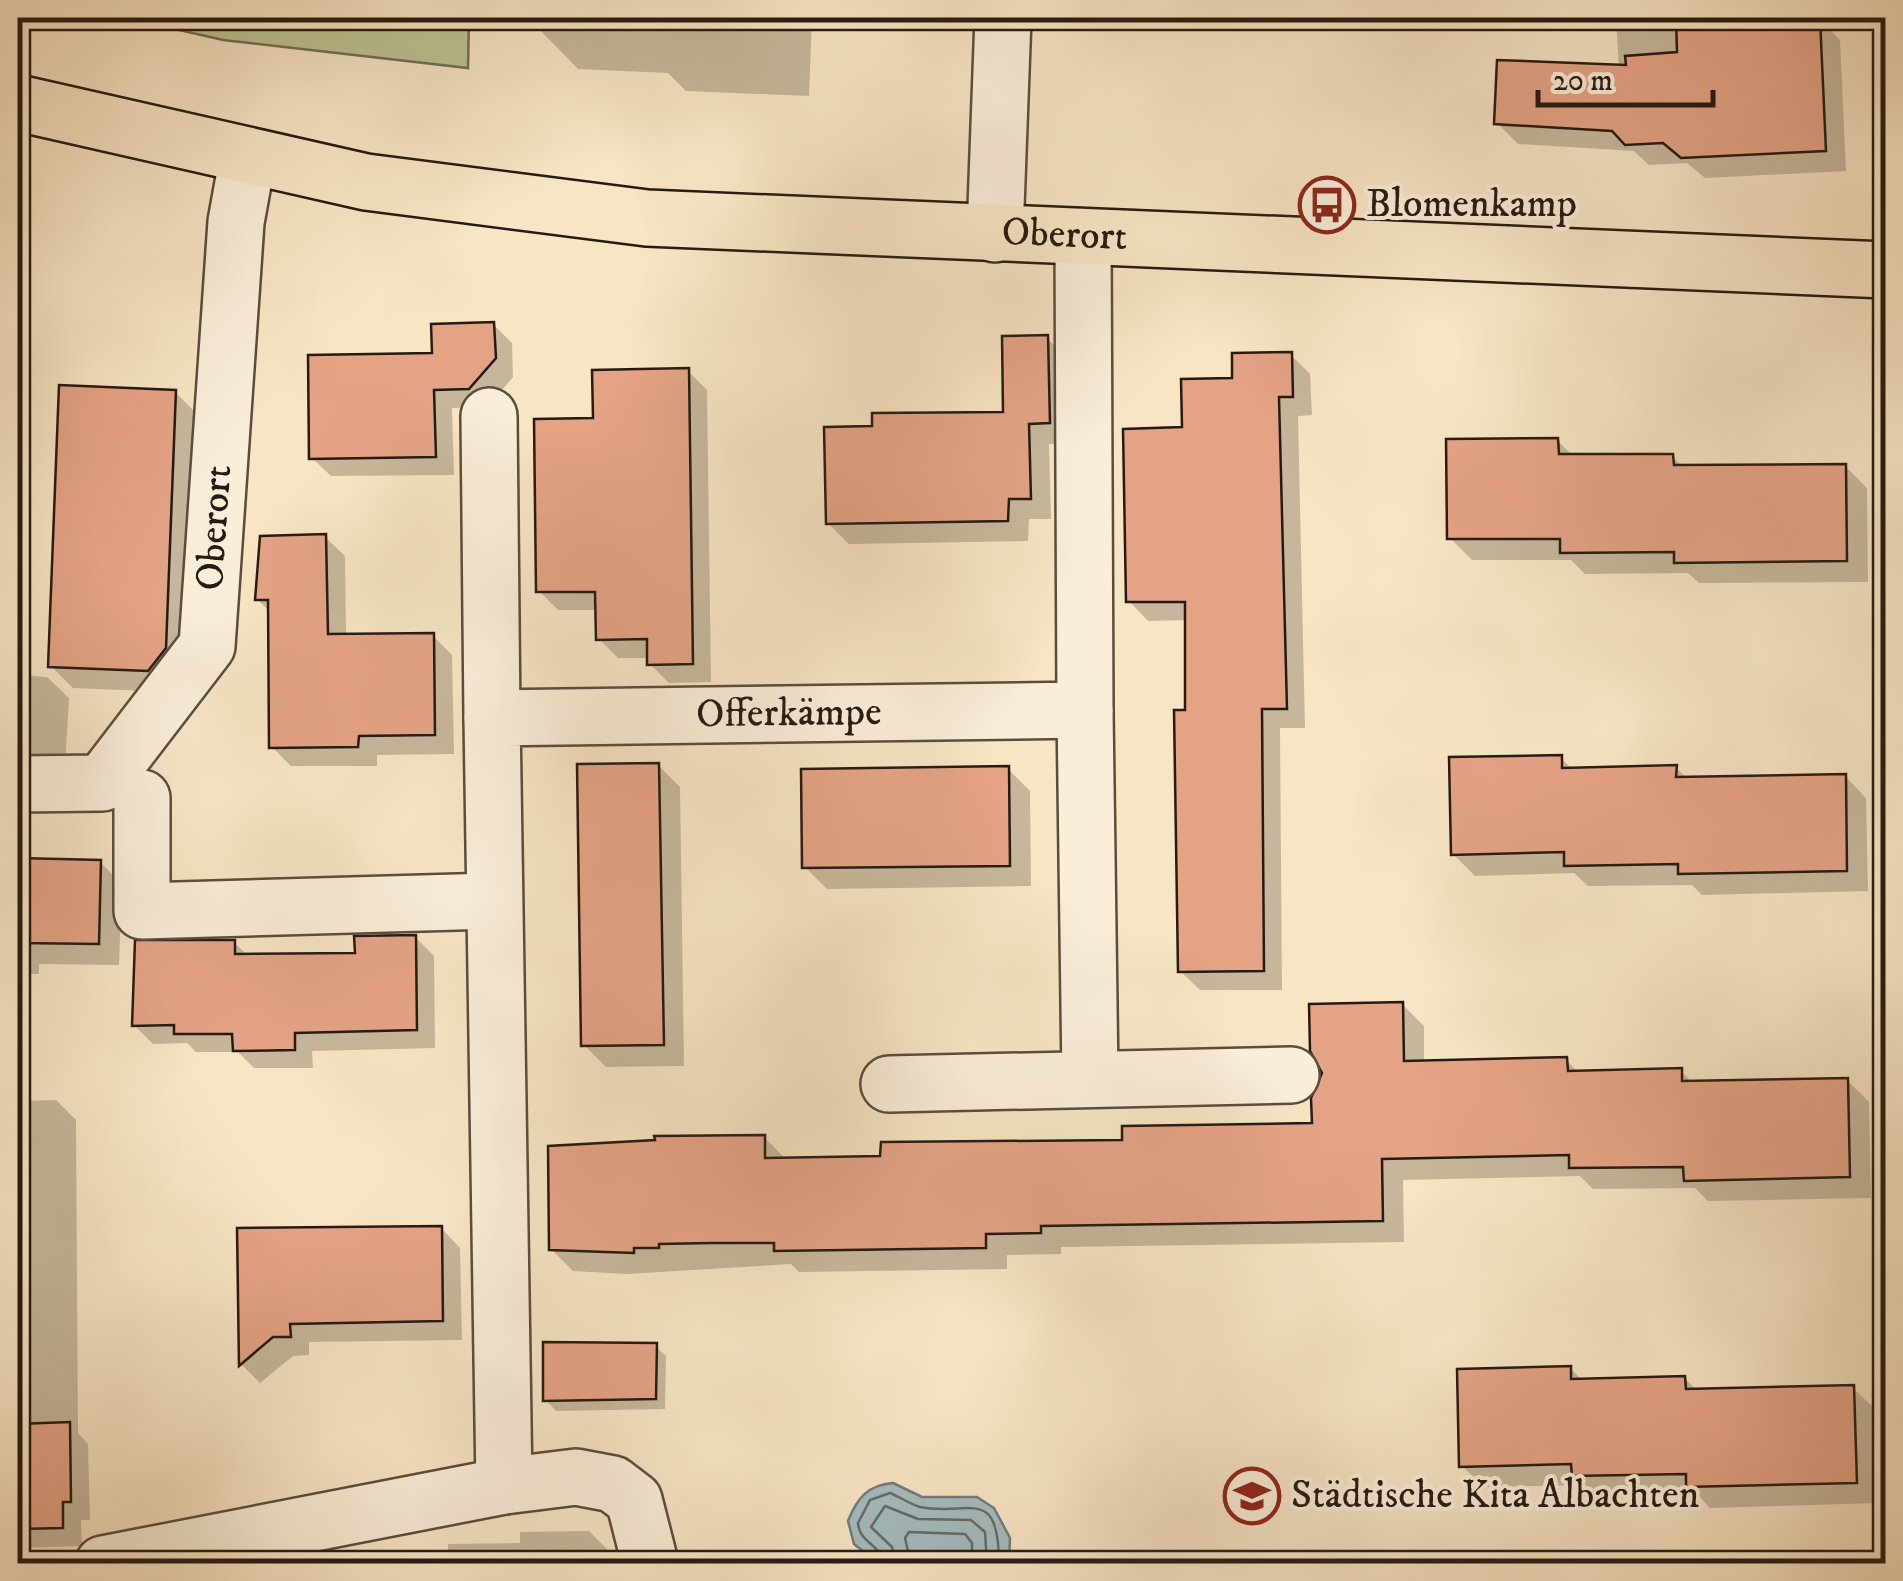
<svg xmlns="http://www.w3.org/2000/svg" width="1903" height="1581" viewBox="0 0 1903 1581" font-family="'IM FELL DW Pica',serif">
<rect width="100%" height="100%" fill="#f8e5c4"/>
<filter id="stains"><feTurbulence type="fractalNoise" baseFrequency=".002" numOctaves="4"/><feColorMatrix values="0 0 0 0 .2 0 0 0 0 .09 0 0 0 0 .02 0 0 0 .5 -.17"/></filter>
<radialGradient id="worn" r=".72"><stop offset=".6" stop-color="#630" stop-opacity="0"/><stop offset="1" stop-color="#630" stop-opacity=".3"/></radialGradient>
<path fill="#bcc595" stroke="#717054" stroke-width="2.5" d="M127,18H469L468,68L223,40Z"/>
<path fill="#a4bcc0" stroke="#727b7a" stroke-width="2.5" d="M893,1483L922,1497H977L994,1508L1010,1538L1009,1563H878L854,1544L848,1521C857,1498 868,1485 893,1483Z"/>
<path fill="#0003" d="M536,18H812L809,96L686,91L668,73L578,69L540,30V18Z
M1318,18H1372V23L1321,20Z
M1616,18H1818L1840,40L1846,171L1705,178L1687,163L1649,165L1634,151L1518,144L1497,123L1619,67Z
M493,324L512,343L513,377L488,407L452,408L454,475L331,476L312,458Z
M1047,338L1068,359L1070,443L1049,444L1051,519H1029L1028,541L849,544L828,523L874,428L1006,415Z
M1291,355L1310,374L1312,415L1298,416L1305,728H1280L1282,990H1200L1180,971L1188,620L1148,621L1129,601L1185,430L1234,381Z
M688,371L707,390L711,682L669,683L650,664L649,658H618L599,639L598,610H558L539,591L596,420Z
M175,392L197,414L187,671L170,692L73,688L51,666Z
M1557,440L1574,457L1672,456L1684,468L1845,466L1867,488L1868,582L1699,583L1688,573L1585,574L1571,560H1472L1450,538Z
M325,537L345,556L346,637L433,636L452,655L454,754L377,755V766H291L272,747L270,612L257,599Z
M18,675L47,677L69,698L65,765L18,762Z
M1561,758L1573,770L1676,767L1687,779L1845,776L1866,798L1868,891L1702,895L1692,885L1588,886L1574,873L1475,876L1453,854Z
M658,765L680,787L684,1066L606,1067L584,1045Z
M1008,769L1030,791L1031,886L827,889L805,867Z
M18,857L100,862L122,884L119,965L39,964V974H18Z
M415,937L434,956L435,1048L312,1051L313,1068H254L238,1052H196L187,1043L153,1044L134,1025L234,942L249,957L357,956Z
M1402,1004L1424,1026V1063L1566,1060L1579,1073L1681,1071L1693,1083L1847,1080L1869,1102L1871,1198L1708,1201L1695,1188L1593,1189L1580,1176L1403,1180L1404,1242L1061,1247V1254L1007,1255V1269L799,1272L791,1264L627,1274L573,1271L551,1249L764,1137L787,1160L883,1159L1314,1125Z
M56,1100L76,1120L78,1433L88,1444L90,1520H81L82,1546L20,1548L18,1101Z
M441,1228L460,1248L462,1340L309,1342V1355L293,1356L260,1383L242,1365L240,1231Z
M655,1346L666,1356L665,1409L556,1411L546,1400Z
M1570,1368L1583,1381L1684,1378L1698,1391L1853,1388L1875,1409L1878,1503L1710,1508L1698,1495L1597,1497L1584,1485L1484,1487L1462,1466Z
M589,1531L609,1551V1564H448V1544L520,1543V1532Z"/>
<g fill="none" stroke-linecap="round" stroke-linejoin="round">
<path stroke="#656b69" stroke-width="2.5" d="M884,1564C882,1545 859,1543 858,1523L870,1500L890,1493C900,1497 910,1504 920,1507C968,1517 999,1483 999,1564
M896,1564L892,1547L871,1527L885,1506L918,1519L971,1520L985,1532L987,1564
M911,1564L905,1538L909,1532L965,1534L972,1543V1564"/>
</g>
<path fill="#e5a386" stroke="#261a12" stroke-width="2.5" d="M1676,18H1730L1731,22L1820,18L1826,151L1681,158L1663,143L1625,145L1612,131L1494,124L1497,60L1626,65L1625,56L1677,52Z
M494,322L496,358L469,389L434,390L436,457L309,459L308,355L432,353L431,324Z
M1048,335L1050,423L1029,424L1031,499H1009L1008,521L826,524L824,427L872,426V413L1003,412L1002,336Z
M1292,352L1293,397H1279L1287,709H1262L1264,971L1178,972L1174,710H1185V602H1126L1123,429L1182,427L1181,379L1232,378V353Z
M689,368L693,664L647,665V639L596,640L595,592H536L534,419L593,418L592,370Z
M59,385L176,390L166,648L148,671L48,667Z
M1558,438L1559,454H1673L1674,465L1846,464L1847,561L1674,563V552L1560,553V539H1447L1446,439Z
M326,534L328,634L434,633L435,735L359,736L358,747L269,748L268,600H255L260,536Z
M1562,755V768L1677,765L1676,777L1846,774L1847,871L1678,874V864L1564,866V852L1451,855L1449,757Z
M659,763L664,1045L581,1046L577,764Z
M1009,766L1010,866L802,868L801,769Z
M18,858L101,860L99,944L18,943Z
M416,935L417,1030L295,1033V1050L233,1051L232,1034H174V1025L132,1026L135,940H235V954L355,953L354,936Z
M1403,1002L1404,1061L1567,1057L1568,1071L1682,1068V1081L1848,1078L1850,1177L1684,1181L1683,1167L1569,1168V1155L1382,1159L1383,1221L1041,1226V1233L986,1234V1248L774,1251V1243H711L659,1244V1248H634V1253L549,1250L548,1146L655,1140L654,1136L765,1135V1158L880,1156L881,1142L1122,1140V1126L1312,1123L1311,1098L1322,1073L1310,1051L1309,1004Z
M442,1226L443,1321L290,1324L291,1337H273L239,1366L237,1228Z
M543,1342L657,1343L656,1399L543,1401Z
M1571,1366V1379L1685,1376L1686,1389L1854,1385L1857,1483L1686,1487V1474L1572,1476L1571,1464L1459,1467L1457,1369Z
M70,1422L71,1502H63V1528L18,1529V1424Z"/>
<g fill="none" stroke-linecap="round" stroke-linejoin="round">
<g stroke="#5a4d3e" stroke-width="60">
<g id="minor">
<path d="M995,234L1003,18"/>
<path d="M489,416L492,718"/>
<path d="M1085,710L1090,1078"/>
<path id="s1" d="M18,784L102,783L207,646L236,222L248,156"/>
<path d="M142,798V911L493,901"/>
<path d="M889,1084L1291,1075"/>
<path id="s2" d="M504,1486L492,718L1085,710L1083,238"/>
<path d="M103,1564L504,1486L576,1477L613,1484L634,1500L648,1555"/>
</g>
</g>
<g stroke="#261a12" stroke-width="60">
<g id="major">
<path id="s3" d="M18,103L366,182L647,218L1886,270"/>
</g>
</g>
<use href="#minor" stroke="#faeed9" stroke-width="55"/>
<use href="#major" stroke="#f8e5c4" stroke-width="55"/>
</g>
<defs>
<g id="bus-ring" transform="scale(2.875)"><circle r="9.5" fill="#faeed9" stroke="#8f2418" stroke-width="1.5"/><path d="M-5-6H5V4H4V6H2V4H-2V6H-4V4H-5ZM-3.5-4V0h7V-4ZM-3.5 1.2v1.5H-2V1.2ZM2 1.2v1.5H3.5V1.2Z" fill="#8f2418"/></g>
<g id="school-ring" transform="scale(2.875)"><circle r="9.5" fill="#faeed9" stroke="#8f2418" stroke-width="1.5"/><path d="M0-5L7-2L0 1L-7-2ZM-4 1L0 2.5L4 1V4Q0 6-4 4Z" fill="#8f2418"/></g>
</defs>
<g fill-rule="evenodd">
<use href="#bus-ring" x="1327" y="205"/>
<use href="#school-ring" x="1252" y="1496"/>
</g>
<g text-anchor="middle" dominant-baseline="central" stroke-width="8" stroke-linejoin="round" paint-order="stroke">
<g font-size="40" fill="#261a12" stroke="#faeed9" text-anchor="start">
<text x="1366" y="205">Blomenkamp</text>
<text x="1291" y="1496">Städtische Kita Albachten</text>
</g>
<g font-size="40" fill="#261a12" stroke="#faeed9">
<text stroke="none"><textPath href="#s3" startOffset="1058">Oberort</textPath></text>
<text stroke="none"><textPath href="#s1" startOffset="375">Oberort</textPath></text>
<text stroke="none"><textPath href="#s2" startOffset="1065">Offerkämpe</textPath></text>
</g>
</g>
<rect width="1903" height="1581" fill="none" stroke="#f8e5c4" stroke-width="60"/>
<rect x="20" y="20" width="1863" height="1541" fill="none" stroke="#261a12" stroke-width="5"/>
<rect x="30" y="30" width="1843" height="1521" fill="none" stroke="#261a12" stroke-width="2.5"/>
<path d="M1538 90v15h175v-15" fill="none" stroke="#261a12" stroke-width="5"/>
<text x="1553" y="90" font-size="30" fill="#261a12" stroke="#faeed9" stroke-width="8" paint-order="stroke">20 m</text>
<rect width="100%" height="100%" filter="url(#stains)"/>
<rect width="100%" height="100%" fill="url(#worn)"/>
</svg>
